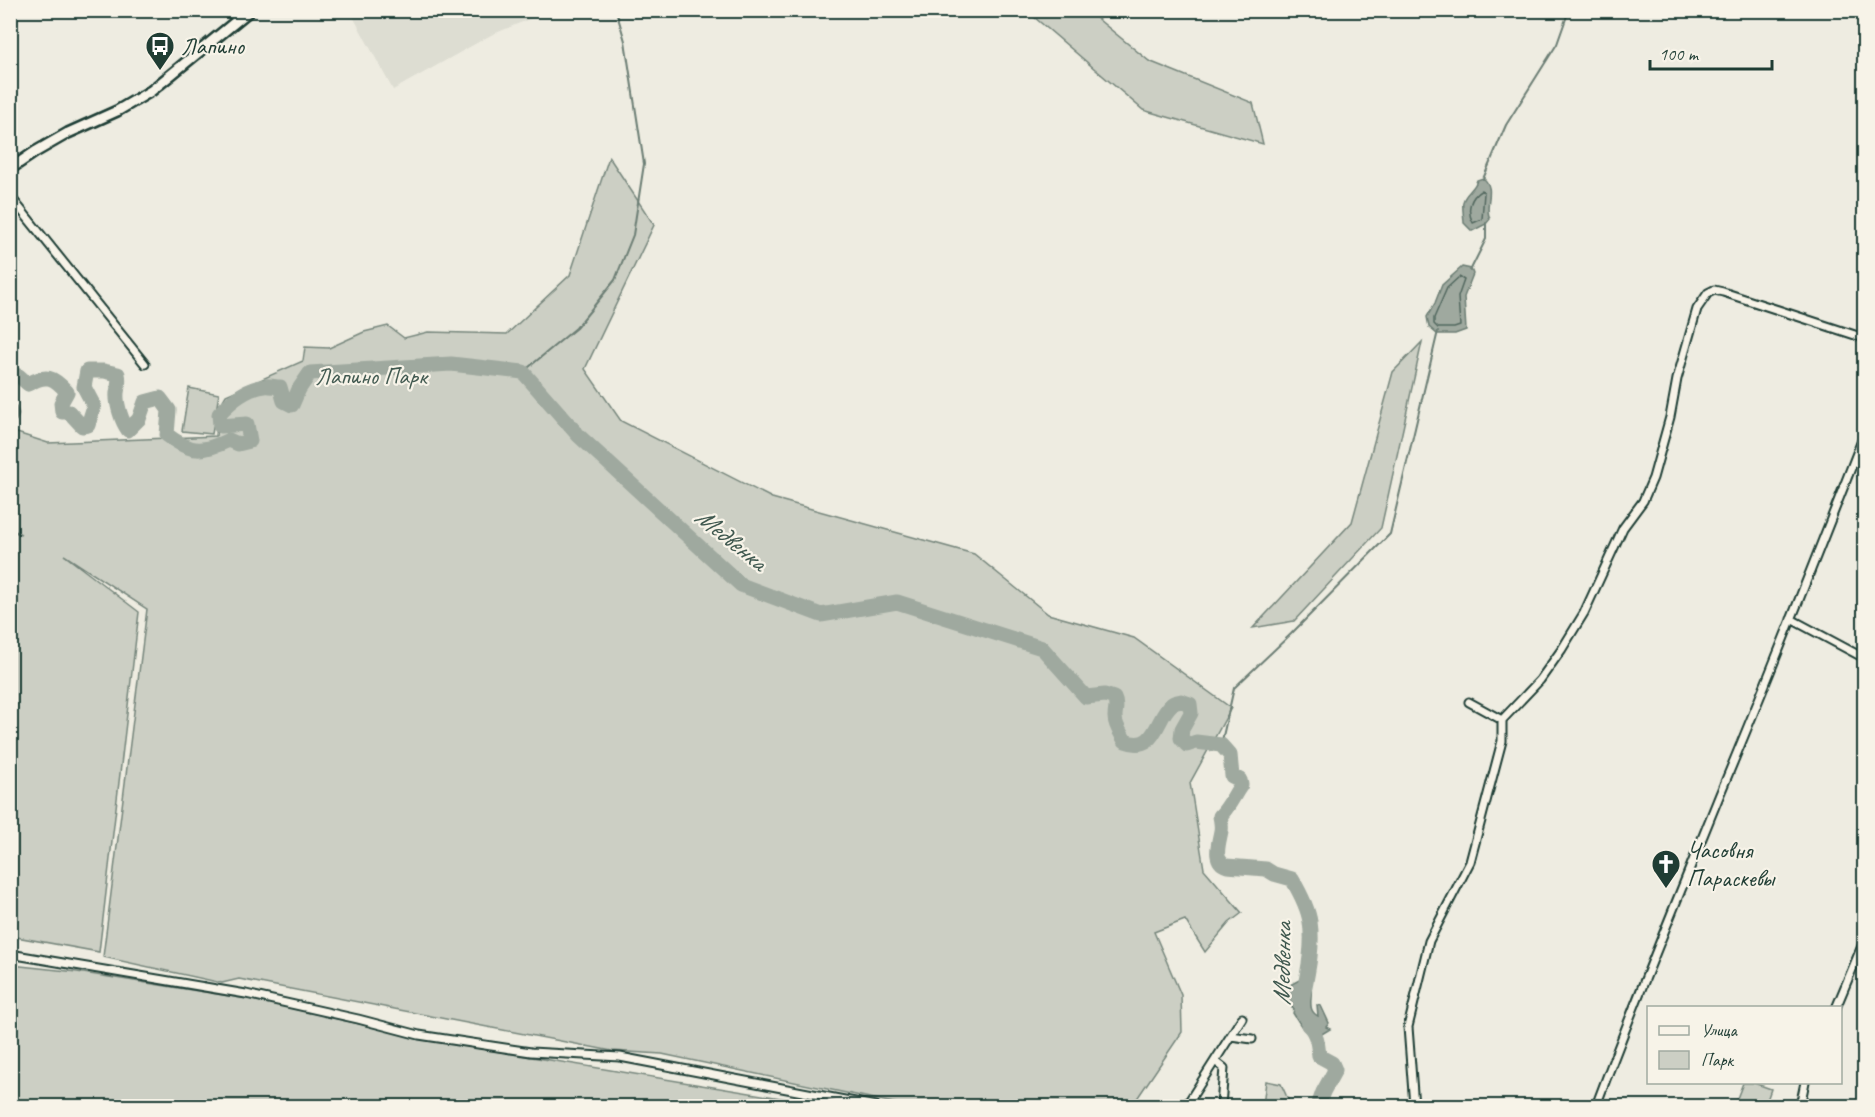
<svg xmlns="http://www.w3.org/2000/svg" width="1875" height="1117" viewBox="0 0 1875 1117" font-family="Caveat,sans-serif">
<rect width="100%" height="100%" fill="#eeece1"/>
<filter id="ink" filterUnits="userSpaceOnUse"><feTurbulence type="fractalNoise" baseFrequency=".0167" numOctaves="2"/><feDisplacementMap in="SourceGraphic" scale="12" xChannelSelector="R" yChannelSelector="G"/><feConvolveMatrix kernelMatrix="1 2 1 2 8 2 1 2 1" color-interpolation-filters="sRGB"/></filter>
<g filter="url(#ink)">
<path fill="#ddddd2" d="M350,11H544L532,18L491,35L393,90Z"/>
<path fill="#cccfc4" stroke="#76867c" stroke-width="1.5" d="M1027,11H1088L1149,61L1253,103L1263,144L1143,110Z
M609,157L654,225L585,369L621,421L772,498L974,554L1048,614L1134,638L1231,708L1190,783L1204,869L1242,913L1229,923L1205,952L1185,920L1154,932L1181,995L1182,1032L1132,1106H908L662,1054L612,1051L239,979L222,983L103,957L147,609L64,555L139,612L99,952L11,936V531L21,534L11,529V431L48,443L216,436L218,409L226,395L303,361L305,347L329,348L364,332L388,326L404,338L428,332L507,334L570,275Z
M1422,342L1381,528L1294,621L1253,628L1352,522L1393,372Z
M189,388L219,394L212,434L182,431Z
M11,965L77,972L255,1000L434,1041L829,1106H11Z
M1266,1081L1281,1084L1291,1106H1263Z
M1743,1083H1754L1771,1089L1765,1106H1734Z"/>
<path fill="#9fa99f" stroke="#6c7e74" stroke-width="1.5" d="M1483,178C1497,189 1483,206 1490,219L1486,224L1472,231L1464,223C1464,217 1462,208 1463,202C1465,193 1475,189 1477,180Z
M1462,267L1471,269L1473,274L1464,297L1466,330L1455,334H1437L1429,327L1427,317L1435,303L1442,285Z
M1301,979L1311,985C1313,997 1306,1010 1318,1016L1317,1005L1321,1006L1329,1023L1326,1027L1330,1029L1320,1035L1317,1042L1312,1034L1303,1029L1293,1013L1294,1009L1292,1008L1286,990L1288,986Z"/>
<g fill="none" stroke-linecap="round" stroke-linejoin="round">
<path stroke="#52685f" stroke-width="1.5" d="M1482,190L1484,193L1482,219L1473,223C1466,210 1470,197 1482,190Z
M1459,277L1464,280L1458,297L1460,326L1454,328H1438L1434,324V318L1447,288Z"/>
<path stroke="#6c7e74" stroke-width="2" d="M1483,179L1506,125L1557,44L1569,10
M1470,271L1486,239V223
M523,372L576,328L615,280L633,235L644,164L625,41L617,14L618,10
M1221,745L1234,688L1291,634L1390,534L1438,331"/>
<path stroke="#9fa99f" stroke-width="15" d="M10,373L19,376L28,384C46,374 53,376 67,392L61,403L62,412H69L82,426L88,425L94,406L84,387L87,371H104L118,374C120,382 118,385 117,393C116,404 122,422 128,430L139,419L145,402L160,398L169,410L167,435C191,453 202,453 229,440L238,444L250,441L247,424L220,426L219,414C230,402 247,388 265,386C269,385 275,387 280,387L284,401L292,405L299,389L310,373L451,364L523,372L579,436L741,585L821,615L897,602L1042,648L1086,697L1105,695L1114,698C1118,706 1115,709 1115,717C1115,726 1121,733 1125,741C1157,753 1155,718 1172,704C1174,702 1178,702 1181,701L1190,704L1191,713L1182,729L1181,738L1187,745L1196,742L1221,745L1230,755L1232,776L1240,780L1241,785C1234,795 1229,807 1220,816C1221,821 1222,826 1221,831C1219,843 1212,861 1227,866L1266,869L1274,874L1292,879C1299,891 1308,907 1310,922C1314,947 1307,976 1302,1001
M10,410L12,414L10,417
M1308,1025C1317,1033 1318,1045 1319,1056L1332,1063L1335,1070L1323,1092L1318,1106"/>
<g stroke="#1f3d34" stroke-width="11">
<path id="street" d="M225,10L239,19
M10,196L145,364
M1791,619L1864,658
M1469,702L1502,720L1540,680L1562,649L1584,613L1623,528L1643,501L1653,478L1670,417L1677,379L1697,309L1708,293L1714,290L1723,292L1864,338
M10,954L246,994L358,1019L419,1035L531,1052L620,1057L876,1106
M1836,1008L1864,941
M1231,1036L1252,1039
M1215,1061L1224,1068L1221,1106
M1186,1106L1242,1018
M1414,1106L1408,1027L1429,941L1470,862L1502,741V720
M1596,1106C1635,1001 1678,898 1720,794C1770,675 1817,555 1864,435
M1800,1106L1805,1082"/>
</g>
<g stroke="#1f3d34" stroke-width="14">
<path id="secondary" d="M10,169L35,152L68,133L117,111L151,91L250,10"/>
</g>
<use href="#street" stroke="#f7f3e8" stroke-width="7"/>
<use href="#secondary" stroke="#f7f3e8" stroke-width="9"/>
</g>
</g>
<defs>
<g id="bus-pin" transform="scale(1.5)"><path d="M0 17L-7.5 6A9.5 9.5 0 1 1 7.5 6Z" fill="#1f3d34" stroke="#f7f3e8"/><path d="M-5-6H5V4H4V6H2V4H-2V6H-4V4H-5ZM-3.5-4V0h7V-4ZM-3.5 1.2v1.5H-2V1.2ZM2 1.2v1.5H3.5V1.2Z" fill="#fff"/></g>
<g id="church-pin" transform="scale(1.5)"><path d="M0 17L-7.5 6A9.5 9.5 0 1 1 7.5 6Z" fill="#1f3d34" stroke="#f7f3e8"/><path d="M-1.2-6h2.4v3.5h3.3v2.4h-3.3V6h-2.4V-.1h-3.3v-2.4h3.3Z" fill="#fff"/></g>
</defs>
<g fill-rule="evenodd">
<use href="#bus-pin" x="160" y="46"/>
<use href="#church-pin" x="1666" y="864"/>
</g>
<g text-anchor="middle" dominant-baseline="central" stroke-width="4.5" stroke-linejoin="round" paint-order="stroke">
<g font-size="24" fill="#1f3d34" stroke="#f7f3e8" text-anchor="start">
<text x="181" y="46">Лапино</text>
<text x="1687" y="850">Часовня<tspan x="1687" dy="28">Параскевы</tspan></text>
</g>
<g font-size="24" fill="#425a51" stroke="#f7f3e8">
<text x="371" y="376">Лапино Парк</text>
</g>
<g font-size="26" font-style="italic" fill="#3f584f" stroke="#f7f3e8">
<text transform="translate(731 539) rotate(39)">Медвенка</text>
<text transform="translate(1282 964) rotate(-89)">Медвенка</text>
</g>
</g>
<rect width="1875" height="1117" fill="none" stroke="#f7f3e8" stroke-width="36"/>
<rect x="18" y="18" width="1839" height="1081" fill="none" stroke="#1f3d34" stroke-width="2" filter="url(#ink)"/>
<rect x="1647" y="1006" width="195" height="78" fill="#f7f3e8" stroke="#a1aaa0" stroke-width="1.5"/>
<rect x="1659" y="1026" width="30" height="9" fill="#f7f3e8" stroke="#a1aaa0" stroke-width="1.5"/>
<text x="1701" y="1036" font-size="18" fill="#1f3d34">Улица</text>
<rect x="1659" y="1051" width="30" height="18" fill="#cccfc4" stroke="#a1aaa0" stroke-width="1.5"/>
<text x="1701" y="1066" font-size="18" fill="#1f3d34">Парк</text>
<path d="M1650 60v9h122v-9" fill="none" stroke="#1f3d34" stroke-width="3"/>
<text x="1659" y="60" font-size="18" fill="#1f3d34" stroke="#f7f3e8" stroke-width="4.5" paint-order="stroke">100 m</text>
</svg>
